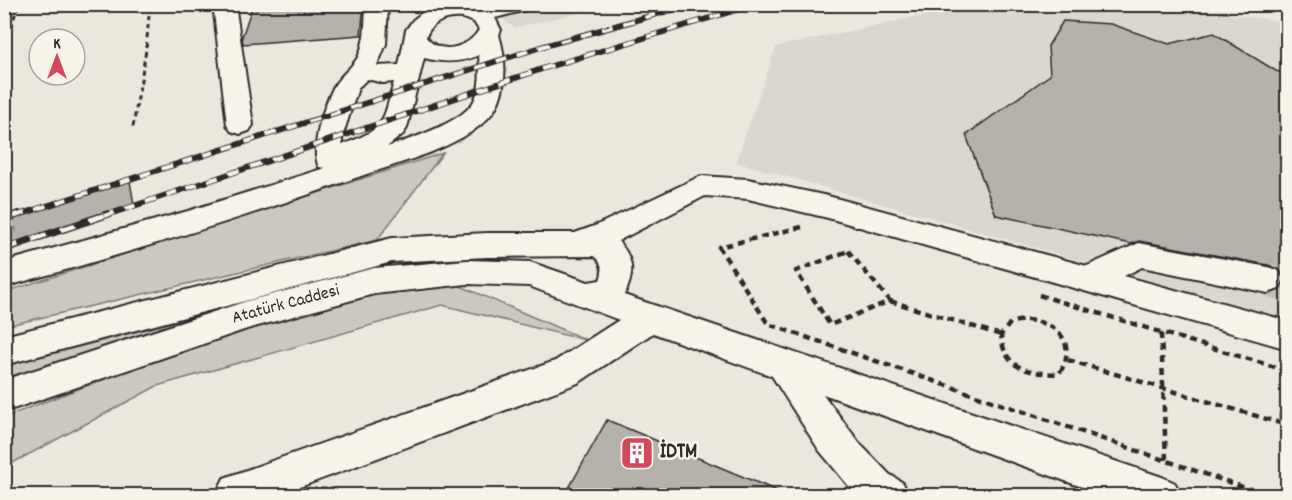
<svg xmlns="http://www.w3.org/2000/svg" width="1292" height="500" viewBox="0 0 1292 500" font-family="Dekko,sans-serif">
<rect width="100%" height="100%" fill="#ebe7dd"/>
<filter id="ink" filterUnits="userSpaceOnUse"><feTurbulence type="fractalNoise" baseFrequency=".0167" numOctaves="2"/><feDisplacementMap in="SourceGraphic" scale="12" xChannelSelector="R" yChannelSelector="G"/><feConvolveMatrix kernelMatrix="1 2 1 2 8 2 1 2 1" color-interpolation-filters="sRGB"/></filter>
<g filter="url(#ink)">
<path fill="#dbd7ce" d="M975,4L1159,5L1287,22V320L736,162L776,47Z
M486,5H611L514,28Z"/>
<path fill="#cbc8bf" stroke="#7b7a75" stroke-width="1.5" d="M443,153L377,240L5,326V292Z
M458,285L589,341L442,305L157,386L5,467V417L253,322L378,288Z
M227,308L5,379V366Z"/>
<path fill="#b5b2ab" stroke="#2b2b2b" stroke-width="1.5" d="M253,4H364L361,35L243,44L242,37Z
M1063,21L1111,24L1169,44L1214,33L1276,71L1287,74V278L1284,277L1280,269L1268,265L1139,241L1131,244L996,215L966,135L1050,75L1048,46Z
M130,181L134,205L4,247V222Z
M607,420L787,495H565Z"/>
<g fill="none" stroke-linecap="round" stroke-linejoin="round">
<path stroke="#c5c1b9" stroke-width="33" stroke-dasharray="33 16" stroke-linecap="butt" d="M1268,280L1288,286"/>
<g stroke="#2b2b2b" stroke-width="4">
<path id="minor" d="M213,4H235L253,125L249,131L240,134L231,131L227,125Z
M366,4L388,5L386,44L377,66L399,65L406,30L413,20L423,12L457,4L480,8L494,4H533L530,9L495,18L501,30L499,35C507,61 508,96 489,117C462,147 399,163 361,176C244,218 125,254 4,287V262L188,211L325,168L319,167C309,148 325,101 336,83C343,73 354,66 359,55C366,38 365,21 366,4ZM463,18L474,22L479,30C468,48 440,56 426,37C432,21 448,17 463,18ZM479,55C480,70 481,87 474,101C462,123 410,139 387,147L403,134L407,128L424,58C444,63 461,63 479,55ZM367,79L383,83L394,82C382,125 386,128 342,145V138L358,88Z
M701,176L748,179L828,196L1087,266L1139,243L1268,267L1279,271L1283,280L1279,289L1268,293L1142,267L1124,276L1288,321V349L828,218L748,199L705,196L618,241C634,258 635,275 624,295L1162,477L1175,483L1181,496H1107L823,394L860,444L889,474L903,483L909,496H857L819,450L772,376L653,333L578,383L276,496H215L224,478L555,361L619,320L529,286L467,284L374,294L247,329L4,412V380L247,301L374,268L467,260L530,262L588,282L600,280C604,270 602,262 594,256L487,257L392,262L4,365V336L392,238L487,233H575L597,225Z"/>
</g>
<path stroke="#2b2b2b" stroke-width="3" stroke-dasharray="5 4" stroke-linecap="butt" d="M4,53L18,4
M133,127L146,50L150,4"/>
<path stroke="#2b2b2b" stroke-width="4.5" stroke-dasharray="7 5" stroke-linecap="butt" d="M802,227L719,247L768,324L1269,496
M4,233L16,229
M848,251L890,301L830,325L796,271Z
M1039,295L1288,371
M890,301L1001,335
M1026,320C1059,322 1078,344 1059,374C1029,373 1004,370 1001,335L1011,322Z
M1161,333L1166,460
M1068,360L1280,423
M1288,405L1281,411C1281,421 1281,430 1288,438"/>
<use href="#minor" fill="#f7f3e8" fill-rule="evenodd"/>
<g stroke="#2b2b2b" stroke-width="6">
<path id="rail-far1" d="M15,216L541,47L692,4
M104,216L548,67L756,4"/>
</g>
<g stroke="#2b2b2b" stroke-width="8">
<path id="rail" d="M4,219L19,214
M4,249L108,214"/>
</g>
<use href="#rail-far1" stroke="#f7f3e8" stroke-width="4" stroke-dasharray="11" stroke-linecap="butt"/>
<use href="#rail" stroke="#f7f3e8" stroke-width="5" stroke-dasharray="15" stroke-linecap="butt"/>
</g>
</g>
<defs>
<g id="building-square" transform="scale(1.725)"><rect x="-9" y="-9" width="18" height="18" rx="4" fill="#d1495b" stroke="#f7f3e8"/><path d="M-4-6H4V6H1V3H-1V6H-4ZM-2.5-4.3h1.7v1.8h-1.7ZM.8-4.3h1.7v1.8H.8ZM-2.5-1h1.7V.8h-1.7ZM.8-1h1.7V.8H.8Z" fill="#fff"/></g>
</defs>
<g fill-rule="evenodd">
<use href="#building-square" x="637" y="453"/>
</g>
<g text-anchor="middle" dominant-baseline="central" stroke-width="5" stroke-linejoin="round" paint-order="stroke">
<g font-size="18" fill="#2b2b2b" stroke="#f7f3e8">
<text transform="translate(286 305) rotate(-15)">Atatürk Caddesi</text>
</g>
<g font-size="21" font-weight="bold" fill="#2b2b2b" stroke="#f7f3e8" text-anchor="start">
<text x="660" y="453">İDTM</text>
</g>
</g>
<rect width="1292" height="500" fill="none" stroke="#f7f3e8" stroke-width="24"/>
<rect x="12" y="12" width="1268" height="476" fill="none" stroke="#2b2b2b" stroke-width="2" filter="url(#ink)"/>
<g transform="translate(57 57)"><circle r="28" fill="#f7f3e8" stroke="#a5a39c" stroke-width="1.5"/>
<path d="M0-4.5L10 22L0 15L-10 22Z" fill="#d1495b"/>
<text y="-9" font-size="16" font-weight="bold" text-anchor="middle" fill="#2b2b2b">K</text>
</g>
</svg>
